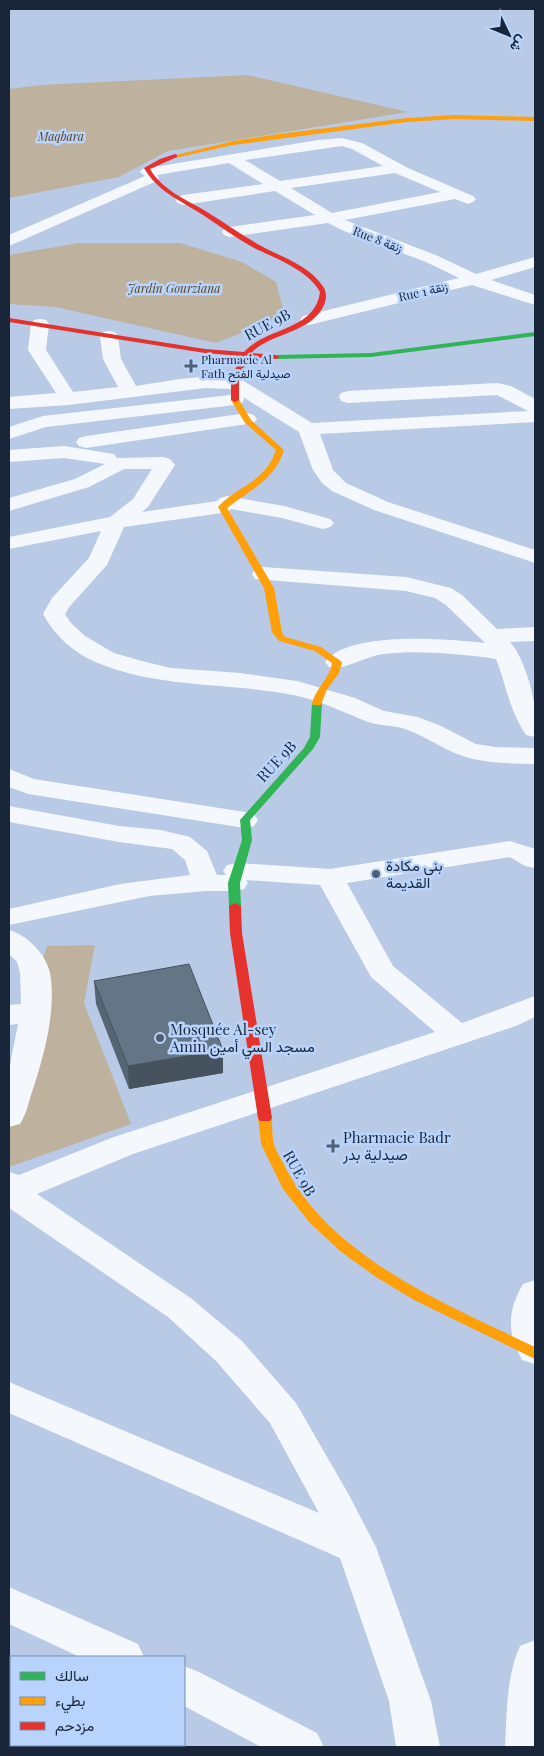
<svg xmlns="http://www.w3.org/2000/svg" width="544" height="1756" viewBox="0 0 544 1756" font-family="'Playfair Display',Vazirmatn,serif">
<rect width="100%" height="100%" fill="#b8cae6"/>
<path fill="#beb19e" d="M247,75L408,112L168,151L119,177L9,198V89L41,85Z
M78,243H180L242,262L276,282L285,316L216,343L55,307L9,304V255Z
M95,945L84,1003L131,1124L9,1167V1061L13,1060L47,946Z"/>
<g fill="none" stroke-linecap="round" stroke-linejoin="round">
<path fill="#f4f7fb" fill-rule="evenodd" d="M342,138L362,143L408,168L473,196L476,199L473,202L468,204L455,199L345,220L438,256L476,274L535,257V267L491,280L535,295V305L472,285L309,325L303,324L300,320L303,316L459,278L426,262L344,231L328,223L230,237L224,235L222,232L224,229L230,227L315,215L275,191L183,205L178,203L175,200L178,197L183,195L263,184L229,163L157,175L159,178L157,181L9,246V235L145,176L140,172L142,169L318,140ZM342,146L352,149L383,166L280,181L245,160ZM395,173L440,192L332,213L291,188Z
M40,319L46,320L49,324L46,350L73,392L118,387L103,359L100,336L103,332L109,331L115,332L118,336L121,359L136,386C170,381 207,372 242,380L312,423L528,411L497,395L348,403L341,401L339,397L341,393L348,391L497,383L511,386L535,399V422L320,434L333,470L346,483L388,502L535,550V563L374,510L332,491L322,483L313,470L299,432L243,397L244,399L242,403L235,405L46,427L9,439V427L43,416L239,394L231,389L206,388L69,405L9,409V397L56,393L28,350L31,324L34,320Z
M247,413L254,415L257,419L254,423L86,448L79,446L76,442L79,438L86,436Z
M64,446L114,454L117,458L163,457L170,459L175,465L148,507L142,512L217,501L220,498L227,496L284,506L330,519L334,523L330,527L323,529L282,518L231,509L229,511L222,513L124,527L107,565L70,606L65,614L70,622L85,636L114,653L142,661L171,668L240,673L297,681L355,698L384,711L418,717L441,726L476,744L495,747L535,748V764C511,763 483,764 460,755C441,748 425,736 405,729C393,725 380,726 368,722C343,712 319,700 293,695C228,682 161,689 98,663C75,654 55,636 43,614L52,598L89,558L101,531L9,549V537L110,517L133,499L152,469H124L89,487L9,511V498L75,479L105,464L64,458L9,462V450Z
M263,567L406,577L451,588L462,595L497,629L535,627V641L510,642C523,656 533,691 535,709C536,718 535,728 535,737L526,735C509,710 507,687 496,659C459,654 421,650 384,654C364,656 346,671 329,667L325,662C348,630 450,639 485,643L446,605L435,598L406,591L255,579L252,574L255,569Z
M9,769L34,779L245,812L254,814L258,820L254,826L245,828L28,794L9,787Z
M9,806L119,826L161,830L190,837L207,851L217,875H226L223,871L227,865L237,863L330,869L510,841L535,849V868L525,866L510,857L347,883L393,966L462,1023L535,996V1017L516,1026L133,1154L37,1194L192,1299L242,1341L296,1403L349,1495L376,1547L431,1701L440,1747H396L389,1701L340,1558L9,1413V1382L319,1513L270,1423L216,1361L168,1317L9,1208V1172L19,1175L111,1138L435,1032L371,977L320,885L246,880L248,883L244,889L234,891H206L149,896L9,925V909L120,884L190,875L185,860L172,849L119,842L9,822Z
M9,930C27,935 46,954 50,973C57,1010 43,1060 31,1095C28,1105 26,1115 20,1124L9,1127V1070L18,1024L9,1025V1005L21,1004L20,972L17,962L9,954Z
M535,1280V1364L522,1360C507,1332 507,1312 523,1284Z
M9,1587L138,1644L144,1657H80L9,1624Z
M535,1640V1747H505C507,1714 506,1677 520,1646Z
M184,1666L199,1672L317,1733L324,1747H261L184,1706Z"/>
<path fill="#30b455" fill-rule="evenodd" d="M535,332V336L371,357L276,359L272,357L276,355L371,353Z
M317,700L322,703L320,737L313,749L250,820L252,840L240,883L241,906L235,909L231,908L229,906L228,883L242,840L240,820L304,748L310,737L312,703Z"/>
<path fill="#ff9f0a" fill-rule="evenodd" d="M455,115L535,117V121L455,119L407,122L233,145L175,158L172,156L233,141L279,134L407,118Z
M232,398H238L251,420L284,450C275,480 250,490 227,508L274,588L282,632L285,637L321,647L342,662L339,673L326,691L321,705H313L312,703C316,688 330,678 332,663L315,651L279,641L272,632L264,588L218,507C238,485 265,483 276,450L245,423L231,400Z
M265,1114L270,1115L272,1118C272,1127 272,1136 274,1144C276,1152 281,1158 284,1165C331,1258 446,1304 535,1347V1359L414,1300L376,1277L340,1251L309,1222L283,1189L261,1144L258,1118L260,1115Z"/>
<path fill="#e5322d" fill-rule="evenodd" d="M175,154L177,155V157L150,169C163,191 186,199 207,212C227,224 244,237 265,248C283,257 310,267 322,285C329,294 326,304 320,312C303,334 270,334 251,353L276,355L280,357L276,359L248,357L239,380V400L235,402L231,400V380L241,356L205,353L9,322V318L205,349L244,352C266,327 315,331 320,292C308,270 275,258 254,248C236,238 220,226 203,215C180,200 158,192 144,168L160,159Z
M235,903L241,906L242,933L272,1118L270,1121H260L258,1118L230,933L229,906Z"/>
</g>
<path fill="#566573" d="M94,981L223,1050V1073L129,1089L96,1004Z"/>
<path fill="#46525e" d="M223,1050V1073L129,1089L128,1066Z"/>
<path fill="#647586" stroke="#46525e" d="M189,964L223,1050L128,1066L94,981Z"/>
<g fill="#515f75" stroke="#b9d4fc" stroke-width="2">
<path d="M188.5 358.5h5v5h5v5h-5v5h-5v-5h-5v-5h5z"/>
<circle cx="376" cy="874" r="5"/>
<circle cx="160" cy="1038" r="5"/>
<path d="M330.5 1138.5h5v5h5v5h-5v5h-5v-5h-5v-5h5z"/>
</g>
<g text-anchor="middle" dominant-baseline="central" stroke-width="5" stroke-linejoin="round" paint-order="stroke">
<g font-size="12" font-style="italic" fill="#58421d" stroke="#b9d4fc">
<text x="61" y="136">Maqbara</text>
<text x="174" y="288">Jardin Gourziana</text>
</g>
<g font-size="12" fill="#192538" stroke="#b9d4fc">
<text transform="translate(378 239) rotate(21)">Rue 8 زنقة</text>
<text transform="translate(423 291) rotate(-13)">Rue 1 زنقة</text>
</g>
<g font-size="12" fill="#192538" stroke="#b9d4fc" text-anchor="start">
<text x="201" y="359">Pharmacie Al<tspan x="201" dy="14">Fath صيدلية الفتح</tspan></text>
</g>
<g font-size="15" fill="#192538" stroke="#b9d4fc">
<text transform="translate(267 324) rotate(-28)">RUE 9B</text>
<text transform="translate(276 761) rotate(-47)">RUE 9B</text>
<text transform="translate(300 1173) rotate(60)">RUE 9B</text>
</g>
<g font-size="15" fill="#192538" stroke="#b9d4fc" text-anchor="start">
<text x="386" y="865">بني مكادة<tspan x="386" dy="17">القديمة</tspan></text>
<text x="170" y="1029">Mosquée Al-sey<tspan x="170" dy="17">Amin مسجد السي أمين</tspan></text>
<text x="343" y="1137">Pharmacie Badr<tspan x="343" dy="17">صيدلية بدر</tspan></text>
</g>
</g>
<rect width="544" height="1756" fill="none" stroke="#192538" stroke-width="20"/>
<rect x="10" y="1656" width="175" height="90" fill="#b9d4fc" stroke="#798eae"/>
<rect x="20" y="1672" width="25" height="8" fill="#30b455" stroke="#798eae"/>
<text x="55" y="1681" font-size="15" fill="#192538">سالك</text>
<rect x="20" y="1697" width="25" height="8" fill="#ff9f0a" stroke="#798eae"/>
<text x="55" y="1706" font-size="15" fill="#192538">بطيء</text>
<rect x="20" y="1722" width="25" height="8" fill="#e5322d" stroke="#798eae"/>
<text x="55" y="1731" font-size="15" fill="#192538">مزدحم</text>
<g transform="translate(509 35) rotate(133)" stroke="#b9d4fc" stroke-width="4" paint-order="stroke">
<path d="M0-4L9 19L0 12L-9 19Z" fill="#192538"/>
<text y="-8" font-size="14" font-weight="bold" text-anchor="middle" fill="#192538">ش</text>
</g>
</svg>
